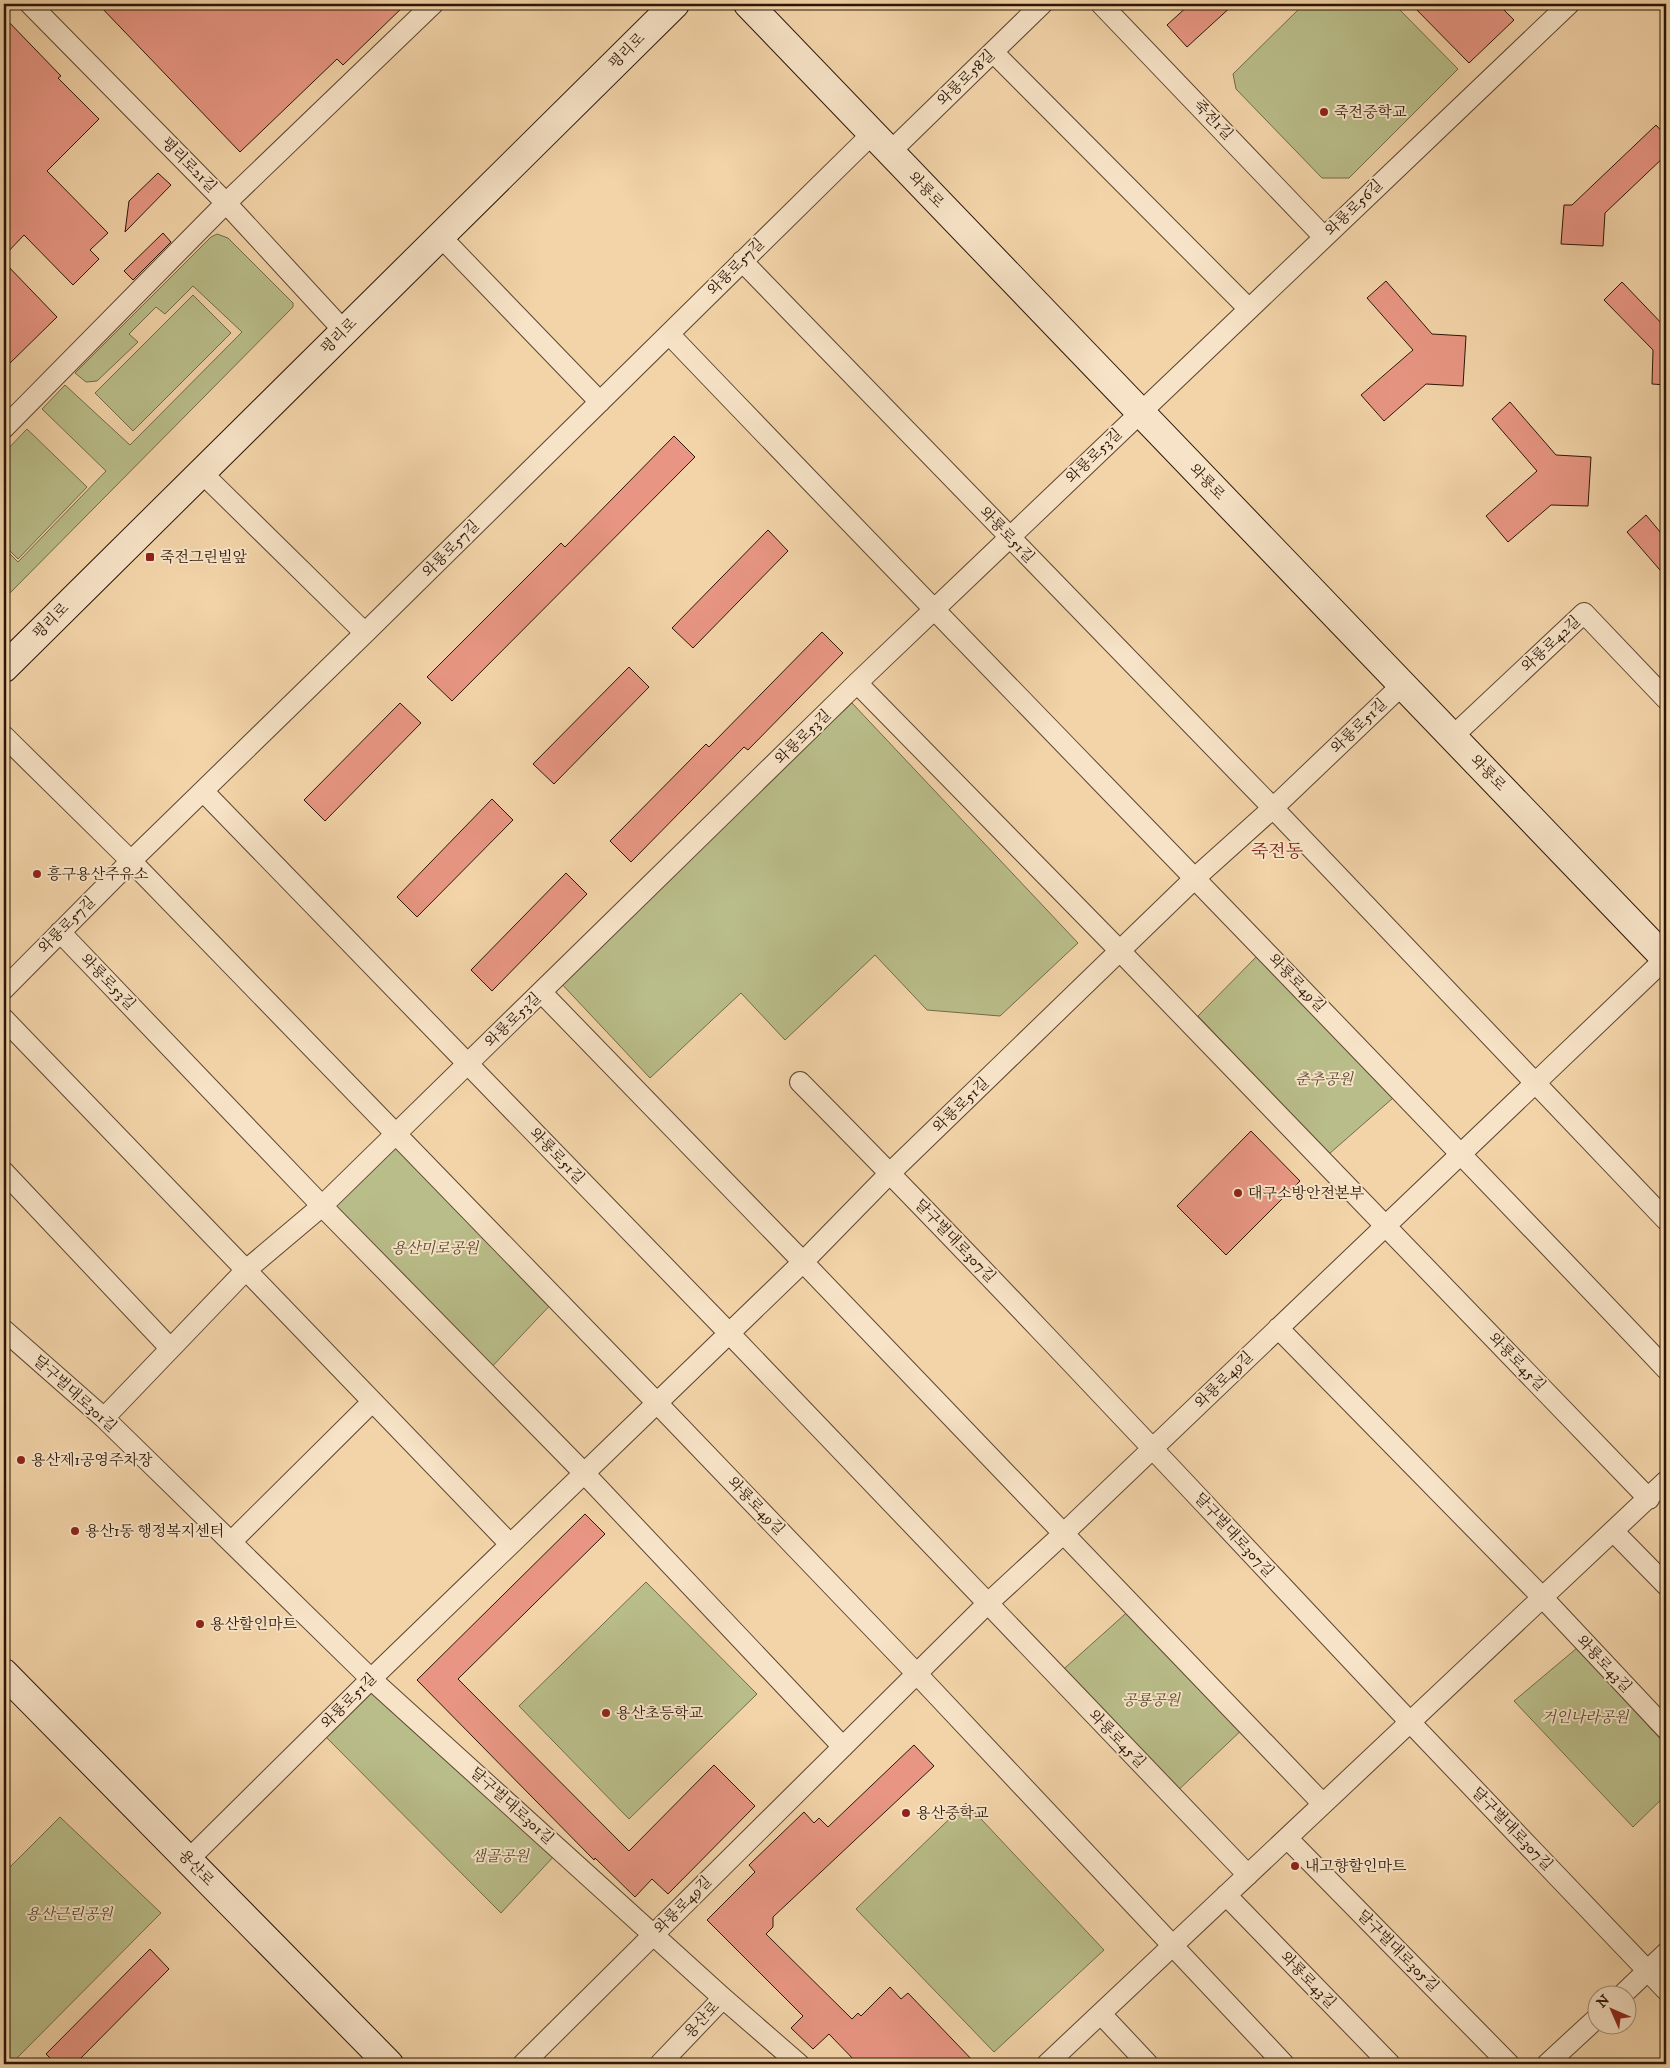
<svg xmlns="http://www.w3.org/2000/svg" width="1670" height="2068" viewBox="0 0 1670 2068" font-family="'IM FELL DW Pica','Noto Serif KR',serif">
<rect width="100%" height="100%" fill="#f3d4a9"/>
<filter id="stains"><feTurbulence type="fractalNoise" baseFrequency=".004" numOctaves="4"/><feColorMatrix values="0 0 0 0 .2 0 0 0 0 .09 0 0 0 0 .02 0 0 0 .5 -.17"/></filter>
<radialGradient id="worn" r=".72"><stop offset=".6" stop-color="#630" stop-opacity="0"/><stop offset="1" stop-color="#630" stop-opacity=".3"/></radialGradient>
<path fill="#b9bd89" stroke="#726a48" d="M1304,4H1394L1458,69L1349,178H1322L1236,89L1233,74Z
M217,234L228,238L293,303V307L4,599V548L18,562L106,471L42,409L65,385L130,445L242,332L193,286L165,314L156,307L129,334L138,342L97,381L86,382L75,373L211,237Z
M193,295L231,333L133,431L95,393Z
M27,429L87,487L18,559L4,545V453Z
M852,703L1078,943L1000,1016L927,1010L875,955L785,1040L741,993L650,1078L558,980Z
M1264,949L1401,1091L1329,1154L1198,1016Z
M400,1141L555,1300L487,1372L328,1210Z
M646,1582L757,1694L629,1819L519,1706Z
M1133,1607L1247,1725L1172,1796L1056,1676Z
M1577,1648L1666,1745V1795L1633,1827L1514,1701Z
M372,1685L556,1854L501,1913L319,1730Z
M966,1803L1104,1950L994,2052L856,1909Z
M60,1817L161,1913L11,2064H4V1873Z"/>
<path fill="#e89683" stroke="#2b1607" d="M98,4H406L343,65L337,59L240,152Z
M1190,4H1234L1187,47L1167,25Z
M1411,4H1498L1514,20L1469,63Z
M4,17L61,76L58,78L99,119L47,171L108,233L90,250L99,259L73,285L24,235L4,256Z
M1656,125L1666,136V155L1605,213L1603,246L1561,244L1564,205H1572Z
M158,173L171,185L125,232L129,201Z
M163,233L171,242L133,280L124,271Z
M4,262L57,317L4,369Z
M1386,281L1432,334L1466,336L1463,386L1426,384L1384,421L1361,395L1413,350L1367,298Z
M1622,282L1666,328V385L1652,384L1653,350L1604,300Z
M1510,402L1556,455L1591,457L1588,506L1551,505L1508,542L1486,516L1537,471L1492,419Z
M674,436L695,457L452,701L427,677L561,543L565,547Z
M1646,515L1666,539V577L1627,532Z
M768,530L788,551L693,648L672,628Z
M822,632L843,653L748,750L744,747L631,862L610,841L706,744L709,747Z
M629,667L649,687L554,784L533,764Z
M400,703L421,723L325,821L304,800Z
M492,799L513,820L417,917L397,897Z
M566,873L587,894L492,991L471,970Z
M1251,1131L1300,1181L1226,1255L1177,1206Z
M585,1514L605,1534L458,1679L629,1851L714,1765L755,1806L668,1894L652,1879L635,1897L595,1858L594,1860L417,1680Z
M914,1745L934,1766L773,1917V1927L766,1934L852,2019L858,2013L861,2016L890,1987L901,1999L908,1993L976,2064H858L829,2034L813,2049L791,2028L803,2016L707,1920L755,1872L749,1865L804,1812L814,1823L819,1818L828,1827Z
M150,1949L169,1969L75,2064H56L46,2054Z"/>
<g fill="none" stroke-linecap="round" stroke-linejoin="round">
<g stroke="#5d4630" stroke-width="22">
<path id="minor" d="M30,4L226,203L344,331
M1101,4L1324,237
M993,52L1249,309
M890,152L1042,4
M440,236L600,402
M742,261L1273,808L1666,1220
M669,334C1000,680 1336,1021 1666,1369
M4,428L226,203L433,4
M201,472L365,633
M857,683L1120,951L1649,1499
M4,736L131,861L657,1403L917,1674L1284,2064
M1452,737L1584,613L1666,699
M203,791L729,1333L1248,1875
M60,932L322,1206L584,1473L843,1747
M4,989L131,861L365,633L872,134
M542,993L803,1262L1323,1804
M4,1019L510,1544
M800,1082C1007,1291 1207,1507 1409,1721C1494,1811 1581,1900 1666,1990
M4,1172L170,1348
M1278,1328L1543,1598L1666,1729
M4,1330L104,1418L371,1679L723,1998L799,2064
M104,1418L245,1271L322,1206L857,683L1569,4
M1614,1532L1666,1585
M231,1542L372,1402
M1287,1838L1509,2064
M188,1860L371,1679L803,1262L890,1173L1195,878L1273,808L1402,685
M1226,1895L1390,2064
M1621,1996L1666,1953
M1101,2014L1148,2064
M523,2064L987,1604L1063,1534L1666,958
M660,2064L723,1998
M1047,2064L1666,1481
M1547,2064L1598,2017"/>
</g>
<g stroke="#2b1607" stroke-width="30">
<path id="secondary" d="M748,4L1666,959
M4,668L675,4
M4,1673L389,2064"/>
</g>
<use href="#minor" stroke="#f7e3c7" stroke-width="20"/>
<use href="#secondary" stroke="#f7e3c7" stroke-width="28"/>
</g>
<g fill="#8f2418" stroke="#f7e3c7" stroke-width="2">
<circle cx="1324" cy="112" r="5"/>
<rect x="145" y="552" width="10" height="10" rx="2.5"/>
<circle cx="37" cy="874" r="5"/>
<circle cx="1238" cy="1193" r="5"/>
<circle cx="21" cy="1460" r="5"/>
<circle cx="75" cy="1531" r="5"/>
<circle cx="200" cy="1624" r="5"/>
<circle cx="606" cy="1713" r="5"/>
<circle cx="906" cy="1813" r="5"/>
<circle cx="1295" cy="1866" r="5"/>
</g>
<g text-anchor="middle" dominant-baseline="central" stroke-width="4" stroke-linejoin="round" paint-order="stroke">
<g font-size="15" fill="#2b1607" stroke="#f7e3c7">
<text transform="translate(627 51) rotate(-45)">평리로</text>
<text transform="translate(966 78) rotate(-44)">와룡로58길</text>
<text transform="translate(1213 120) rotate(46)">죽전1길</text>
<text transform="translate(189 165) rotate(45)">평리로21길</text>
<text transform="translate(926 190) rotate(46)">와룡로</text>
<text transform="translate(1354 208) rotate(-44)">와룡로56길</text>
<text transform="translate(736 267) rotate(-45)">와룡로57길</text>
<text transform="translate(339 336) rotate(-45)">평리로</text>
<text transform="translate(1094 456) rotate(-44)">와룡로53길</text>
<text transform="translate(1207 482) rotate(46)">와룡로</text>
<text transform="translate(1007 535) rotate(46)">와룡로51길</text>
<text transform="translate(451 549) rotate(-45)">와룡로57길</text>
<text transform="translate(51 621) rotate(-45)">평리로</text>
<text transform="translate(1551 644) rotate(-43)">와룡로42길</text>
<text transform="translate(1359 726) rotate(-44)">와룡로51길</text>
<text transform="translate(803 737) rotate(-44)">와룡로53길</text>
<text transform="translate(1488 773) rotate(46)">와룡로</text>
<text transform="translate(67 925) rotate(-45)">와룡로57길</text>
<text transform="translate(108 982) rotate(46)">와룡로53길</text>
<text transform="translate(1297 983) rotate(46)">와룡로49길</text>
<text transform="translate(513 1020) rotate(-44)">와룡로53길</text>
<text transform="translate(961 1105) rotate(-44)">와룡로51길</text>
<text transform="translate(557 1156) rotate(46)">와룡로51길</text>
<text transform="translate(955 1241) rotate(46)">달구벌대로307길</text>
<text transform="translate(1517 1362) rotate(46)">와룡로45길</text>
<text transform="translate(1224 1380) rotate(-44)">와룡로49길</text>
<text transform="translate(75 1394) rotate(42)">달구벌대로301길</text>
<text transform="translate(756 1506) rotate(46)">와룡로49길</text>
<text transform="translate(1234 1535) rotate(47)">달구벌대로307길</text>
<text transform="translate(1604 1664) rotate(47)">와룡로43길</text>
<text transform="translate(349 1701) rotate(-45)">와룡로51길</text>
<text transform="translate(1117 1739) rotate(46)">와룡로45길</text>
<text transform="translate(512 1806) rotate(42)">달구벌대로301길</text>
<text transform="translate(1512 1829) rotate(46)">달구벌대로307길</text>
<text transform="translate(196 1868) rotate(46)">용산로</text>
<text transform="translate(683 1905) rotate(-45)">와룡로49길</text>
<text transform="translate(1398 1951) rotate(45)">달구벌대로305길</text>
<text transform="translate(1308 1980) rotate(46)">와룡로43길</text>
<text transform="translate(702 2020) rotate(-47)">용산로</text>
</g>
<g font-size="15" fill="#2b1607" stroke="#f7e3c7" text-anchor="start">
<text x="1334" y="112">죽전중학교</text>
<text x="160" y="557">죽전그린빌앞</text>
<text x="47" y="874">흥구용산주유소</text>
<text x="1248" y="1193">대구소방안전본부</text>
<text x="31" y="1460">용산제1공영주차장</text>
<text x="85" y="1531">용산1동 행정복지센터</text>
<text x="210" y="1624">용산할인마트</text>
<text x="616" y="1713">용산초등학교</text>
<text x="916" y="1813">용산중학교</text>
<text x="1305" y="1866">내고향할인마트</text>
</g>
<g font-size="15" font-style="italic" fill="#56482e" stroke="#f7e3c7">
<text x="1324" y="1079">춘추공원</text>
<text x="435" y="1248">용산미로공원</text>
<text x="1151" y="1700">공룡공원</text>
<text x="1585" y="1717">거인나라공원</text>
<text x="500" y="1856">샘골공원</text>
<text x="69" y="1914">용산근린공원</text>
</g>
<g font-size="18" fill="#7a1f14" stroke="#f7e3c7">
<text x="1277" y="852">죽전동</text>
</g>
</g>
<rect width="1670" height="2068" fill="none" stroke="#f3d4a9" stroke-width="20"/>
<rect x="5" y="5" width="1660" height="2058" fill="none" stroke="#2b1607" stroke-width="2.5"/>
<rect x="10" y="10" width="1650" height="2048" fill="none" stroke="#2b1607"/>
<g transform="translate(1612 2010) rotate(315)"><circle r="24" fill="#f7e3c7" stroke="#a5917a"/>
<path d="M0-4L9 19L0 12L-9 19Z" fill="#8f2418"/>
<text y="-8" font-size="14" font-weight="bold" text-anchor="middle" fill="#2b1607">N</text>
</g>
<rect width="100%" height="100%" filter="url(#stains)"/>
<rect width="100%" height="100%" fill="url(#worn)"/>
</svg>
